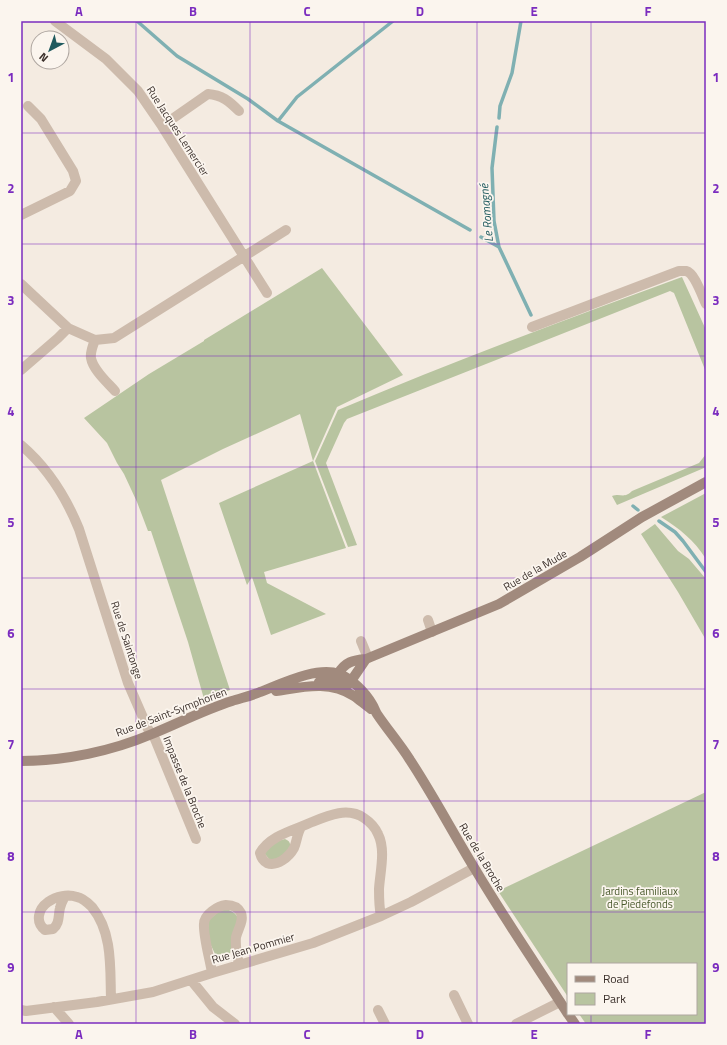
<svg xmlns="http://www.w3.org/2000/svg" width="727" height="1045" viewBox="0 0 727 1045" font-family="'Titillium Web',sans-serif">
<rect width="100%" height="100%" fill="#f4ebe1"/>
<path fill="#b8c4a0" d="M322,268L403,375L337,407L313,461L346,548L264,572L267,583L326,614L271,635L252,577L247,585L219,503L313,461L300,414L223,449L161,480L230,690L204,699L188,642L151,531H148L137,502L124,474L117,463L107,443L84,418L149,374L204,341V340Z
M682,277L706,330V372L674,293L670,291L347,419L344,423L326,463L357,545L348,547L315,461L338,410C451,362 567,319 682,277Z
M706,454V465L704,468L617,505L612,496C621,493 624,499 632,491L699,463Z
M706,493V559C694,540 680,529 661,517Z
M655,524L678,551L689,559L706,579V640L678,592L641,534Z
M706,792V1024H586L579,1014H696V964H568V997L498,891Z
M285,839C296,843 287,854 280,858C277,859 273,860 270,860L264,853C268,847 278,840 285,839Z
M226,909C230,910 234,912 237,916C240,922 233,944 231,951L229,955L222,957L215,954L209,941L208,921L219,911Z"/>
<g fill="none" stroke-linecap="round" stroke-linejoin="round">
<path stroke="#7fb0b2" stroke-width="3.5" d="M137,21L177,56L248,99L278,121L470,230
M499,118L500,106L512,73L521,21
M278,121L297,97L393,21
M497,127L492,168L494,221L499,247L531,315
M481,237L499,247
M633,506L638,510
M659,521L675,532L683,541L706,572"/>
<path stroke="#cdbbac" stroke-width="10" d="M55,21L106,59L138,91L162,126L267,293
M162,126L208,94C222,95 229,101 239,111
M21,215L70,191L76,181L73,171L41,119L28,106
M21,284L68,328L95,340C93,345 90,352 91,358C93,370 107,382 115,391
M532,327L679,271C680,271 685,271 686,271C695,273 702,296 706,304
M95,340L114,338L286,230
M21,370L58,338L68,328
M21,445C48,468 66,497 79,529L128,683L148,729L155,739L196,839
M428,620L432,632
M361,641L368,658
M301,827C297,834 297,841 294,848C289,857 277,867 267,863C263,861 261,857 260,853C270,835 295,830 312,822C329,815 348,807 364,818C370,822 375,827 378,834C386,850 380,872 379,889C379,898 379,907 381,916
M65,896C63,900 61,903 60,908C58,916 60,923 53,929L45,930C35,922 38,909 48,902C56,896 68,894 77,897C83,898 88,903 92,907C113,933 110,968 111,999
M212,973C210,960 203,935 204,924C204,914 218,906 226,905C233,905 238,907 241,913C244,921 238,929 236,937C235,947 237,956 239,965
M191,980L213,1007L235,1024
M454,995L468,1024
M54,1007L69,1024
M21,1010L26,1011L97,1002L153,992L212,973L313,943L381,916L411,902L474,868
M378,1010L385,1024
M516,1024L560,1002"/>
<path stroke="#a18a7d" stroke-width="10" d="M338,674C345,662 353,660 366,659L499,604L580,557L642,517L706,482
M319,682L328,679L349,684L366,659
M276,691C303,687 329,680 354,696C360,700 365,705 371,709
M21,761C65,761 112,751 152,734C179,723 204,710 232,701C241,698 251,696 260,692C281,684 317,666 339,674C352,679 365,692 372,704C374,707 375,711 377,714C387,729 400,744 410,760C433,795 453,833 475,869C504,918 537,966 568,1014
M568,1014L575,1024"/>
</g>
<path fill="none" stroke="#7b2cbf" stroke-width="1" stroke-opacity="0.55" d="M136,21V1024M250,21V1024M364,21V1024M477,21V1024M591,21V964M21,133H706M21,244H706M21,356H706M21,467H706M21,578H706M21,689H706M21,801H706M21,912H706M591,1014V1024"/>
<g text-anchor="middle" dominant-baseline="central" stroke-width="3.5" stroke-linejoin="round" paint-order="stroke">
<g font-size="11" fill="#3b302b" stroke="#fbf5ee">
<text transform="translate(178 131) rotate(57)">Rue Jacques Lemercier</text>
<text transform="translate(535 570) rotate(-30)">Rue de la Mude</text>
<text transform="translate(127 640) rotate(72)">Rue de Saintonge</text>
<text transform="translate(171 712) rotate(-21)">Rue de Saint-Symphorien</text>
<text transform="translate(185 782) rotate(68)">Impasse de la Broche</text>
<text transform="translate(482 857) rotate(59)">Rue de la Broche</text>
<text transform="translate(253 948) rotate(-16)">Rue Jean Pommier</text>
</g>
<g font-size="11" fill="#4a5a2e" stroke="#fbf5ee">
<text x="640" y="891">Jardins familiaux<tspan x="640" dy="13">de Piedefonds</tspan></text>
</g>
<g font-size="12" font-style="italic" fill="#1f5a5e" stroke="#fbf5ee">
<text transform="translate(486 213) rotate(-95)">Le Romagné</text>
</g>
</g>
<rect width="727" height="1045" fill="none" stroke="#fbf5ee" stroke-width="44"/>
<rect x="567" y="963" width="130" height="52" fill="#fbf5ee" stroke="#aea6a0"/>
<rect x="575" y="976" width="20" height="6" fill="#a18a7d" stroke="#aea6a0"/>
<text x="603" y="983" font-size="12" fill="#3b302b">Road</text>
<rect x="575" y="993" width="20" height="12" fill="#b8c4a0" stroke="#aea6a0"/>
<text x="603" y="1003" font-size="12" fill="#3b302b">Park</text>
<g transform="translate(50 50) rotate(221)"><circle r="19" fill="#fbf5ee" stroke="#aea6a0"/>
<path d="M0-3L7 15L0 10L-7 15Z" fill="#1f5a5e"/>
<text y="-6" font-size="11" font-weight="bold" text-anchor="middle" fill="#3b302b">N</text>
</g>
<rect x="22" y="22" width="683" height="1001" fill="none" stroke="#7b2cbf" stroke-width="1.5"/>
<g font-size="13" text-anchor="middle" font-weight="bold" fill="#7b2cbf">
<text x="79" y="16">A</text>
<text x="193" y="16">B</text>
<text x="307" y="16">C</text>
<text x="420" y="16">D</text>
<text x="534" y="16">E</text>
<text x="648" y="16">F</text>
<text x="11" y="82">1</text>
<text x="716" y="82">1</text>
<text x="11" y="193">2</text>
<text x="716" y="193">2</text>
<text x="11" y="305">3</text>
<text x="716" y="305">3</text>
<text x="11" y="416">4</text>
<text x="716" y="416">4</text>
<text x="11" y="527">5</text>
<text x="716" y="527">5</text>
<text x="11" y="638">6</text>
<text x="716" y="638">6</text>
<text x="11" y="749">7</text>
<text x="716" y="749">7</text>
<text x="11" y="861">8</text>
<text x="716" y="861">8</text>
<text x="11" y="972">9</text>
<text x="716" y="972">9</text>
<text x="79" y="1039">A</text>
<text x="193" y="1039">B</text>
<text x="307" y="1039">C</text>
<text x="420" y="1039">D</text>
<text x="534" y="1039">E</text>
<text x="648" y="1039">F</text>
</g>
</svg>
